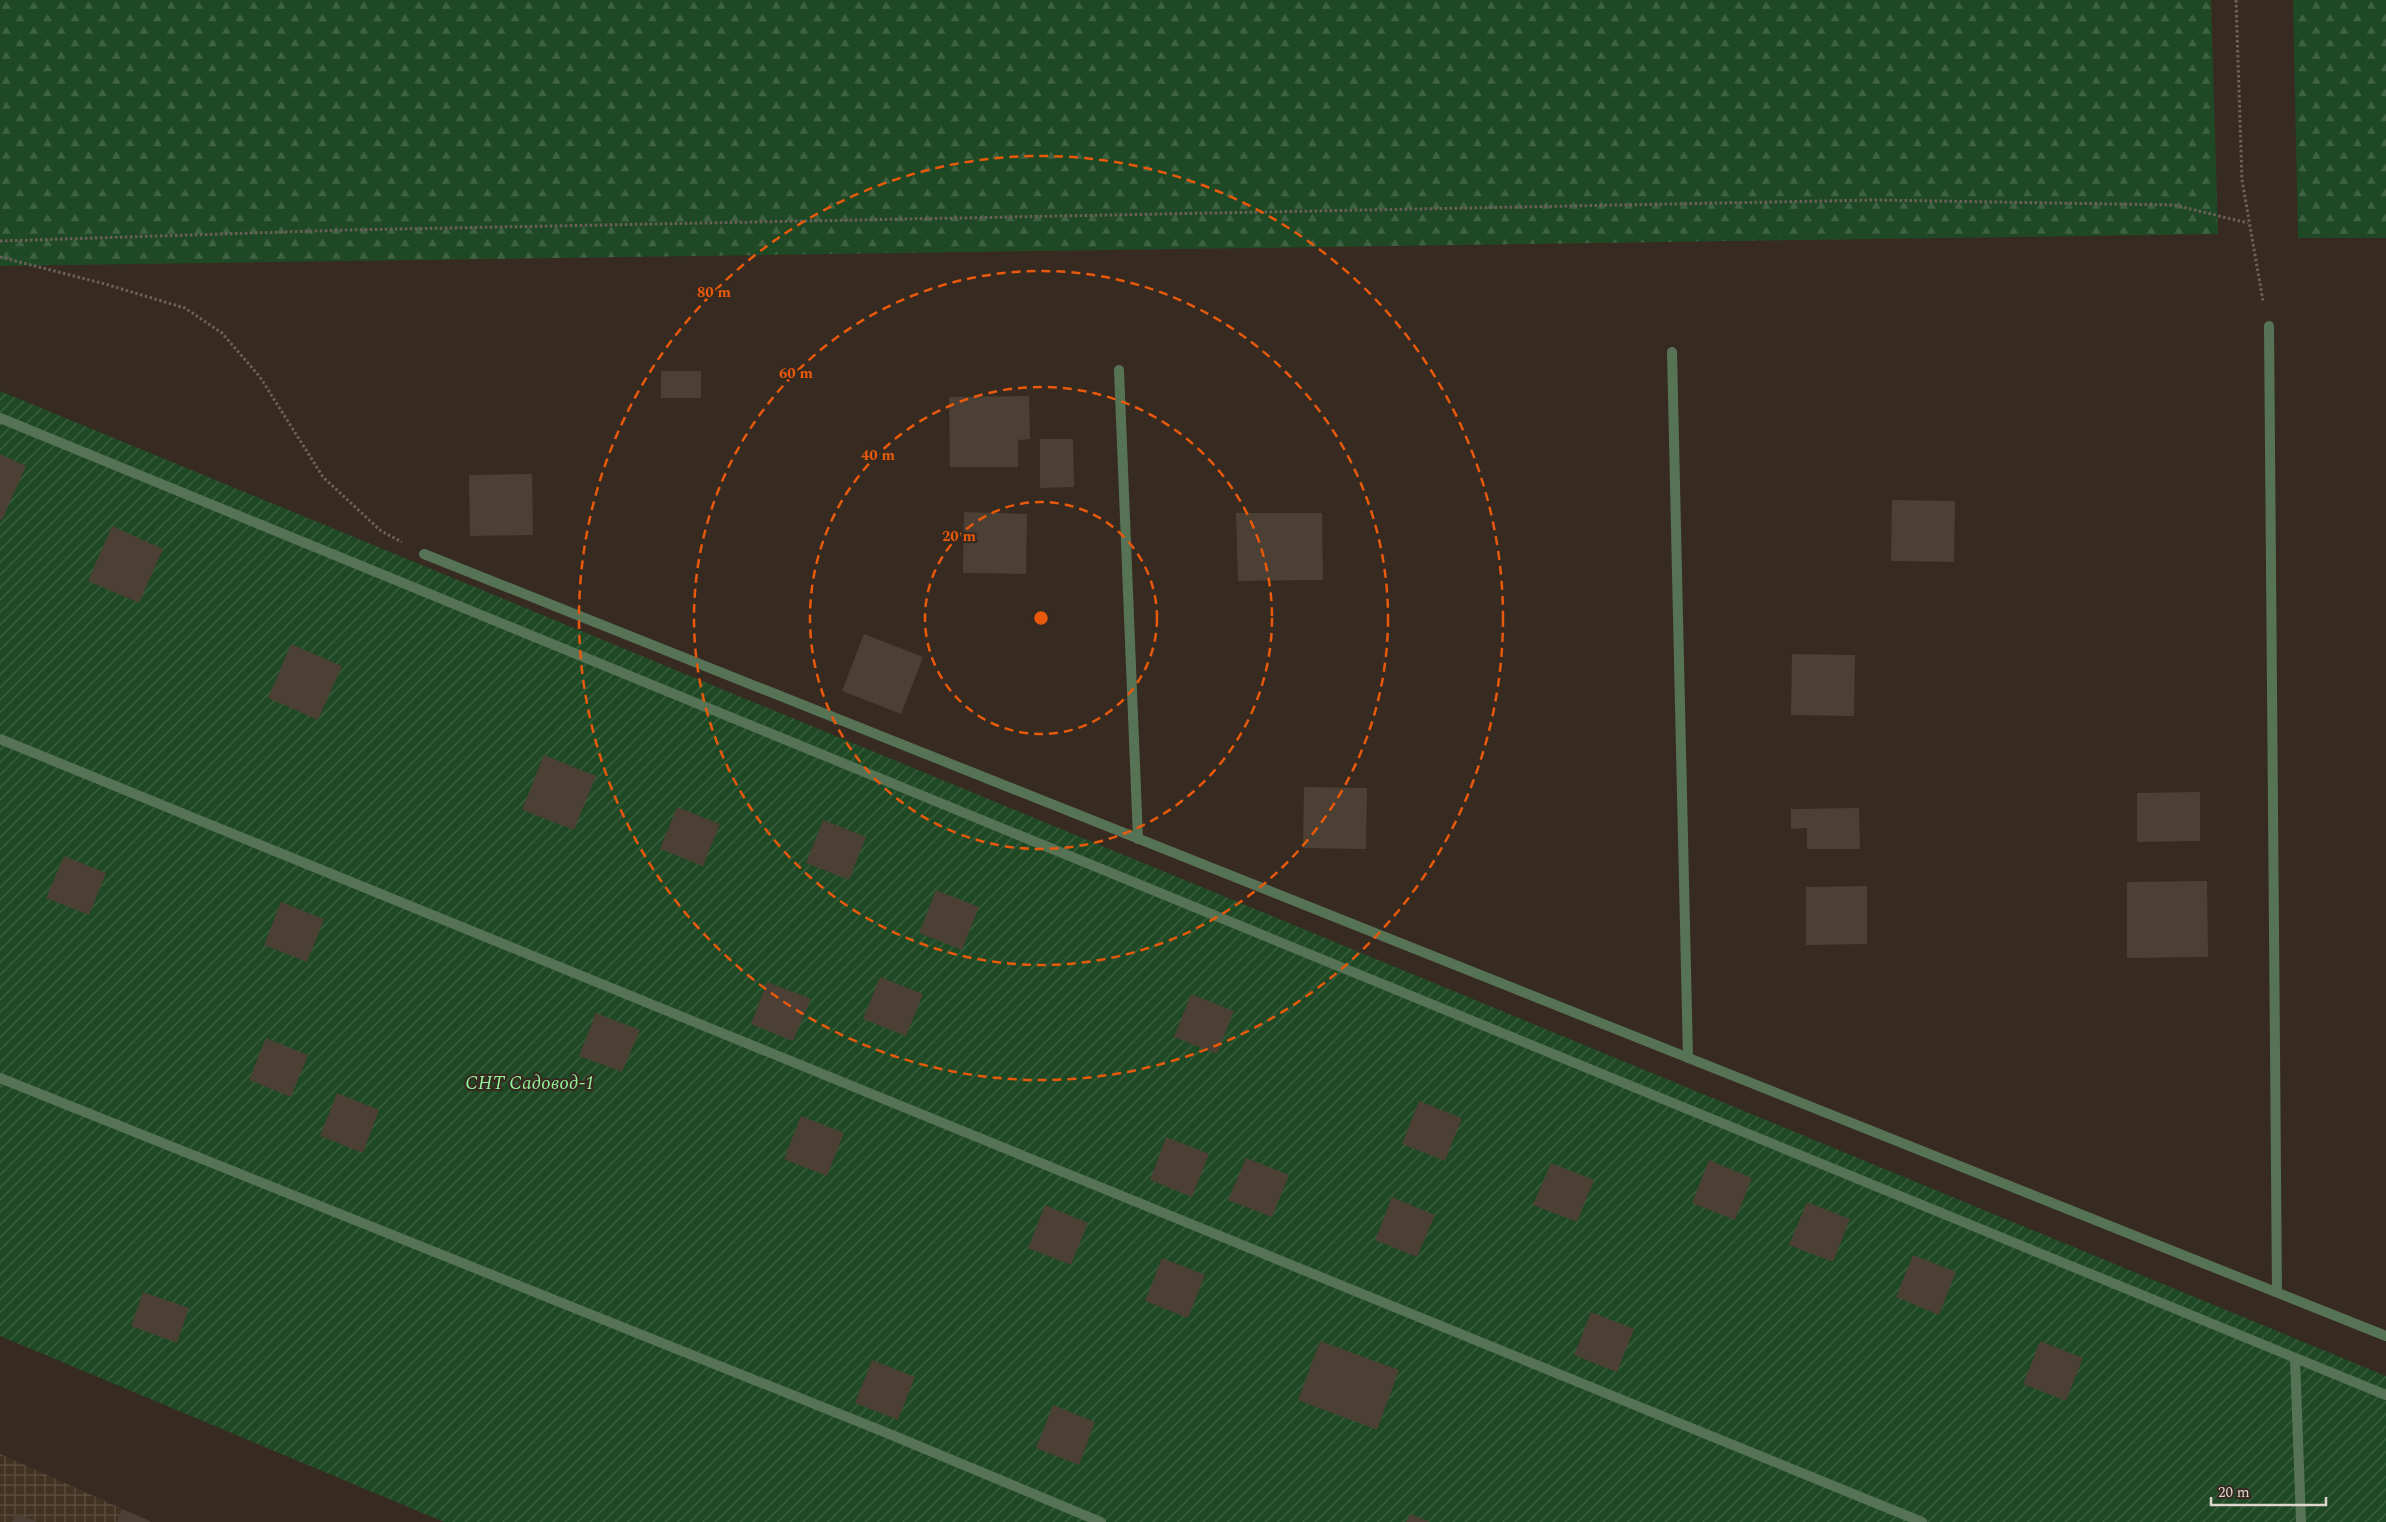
<svg xmlns="http://www.w3.org/2000/svg" width="2386" height="1522" viewBox="0 0 2386 1522" font-family="Spectral,serif">
<defs>
<pattern id="industrial-grid" width="8" height="8" patternUnits="userSpaceOnUse" patternTransform="scale(1.25)"><rect width="8" height="8" fill="#423222"/><path d="M0 4h8M4 0v8" fill="none" stroke="#5d4f41"/></pattern>
<pattern id="forest-firs" width="22" height="20" patternUnits="userSpaceOnUse" patternTransform="scale(1.25)"><rect width="22" height="20" fill="#1f4924"/><path d="M5 1l3.5 6h-7zM16 11l3.5 6h-7z" fill="#3f6243"/></pattern>
<pattern id="garden-furrows" width="10" height="10" patternUnits="userSpaceOnUse" patternTransform="scale(1.25)"><rect width="10" height="10" fill="#1f4924"/><path d="M-1 1l2-2M0 10L10 0M9 11l2-2" fill="none" stroke="#3f6243"/></pattern>
</defs>
<rect width="100%" height="100%" fill="#372b21"/>
<path fill="url(#industrial-grid)" d="M0,1454L152,1522H0Z"/>
<path fill="url(#forest-firs)" d="M0,0H2211L2218,234L0,266Z
M2293,0H2386V238H2298Z"/>
<path fill="url(#garden-furrows)" d="M0,391L2386,1376V1522H444L0,1336Z"/>
<path fill="#4b4033" d="M661,371H701V398H661Z
M1029,396L1030,439L1018,440V467H950L949,397Z
M1040,439H1073L1074,487L1040,488Z
M0,454L26,466L2,520L0,519Z
M532,474L533,535L470,536L469,475Z
M1892,500L1955,501L1954,562L1891,561Z
M964,512L1027,514L1026,574L963,573Z
M1236,513H1322L1323,580L1238,581Z
M112,526L163,549L139,603L88,581Z
M864,634L923,657L901,714L842,691Z
M291,644L342,666L318,720L268,698Z
M1792,654L1855,655L1854,716L1791,715Z
M544,755L596,776L574,830L522,810Z
M1304,787L1367,788L1366,849L1303,848Z
M2200,792V841L2137,842V793Z
M677,807L720,824L703,866L660,849Z
M1859,808L1860,849H1807V828L1791,829V809Z
M823,820L866,837L849,880L806,863Z
M64,856L106,873L89,915L46,898Z
M2207,881L2208,957L2127,958V882Z
M1867,886V944L1806,945V887Z
M936,890L979,907L962,950L919,933Z
M281,902L324,919L307,962L264,945Z
M880,977L923,994L906,1036L863,1019Z
M767,982L811,999L793,1041L751,1024Z
M1191,994L1234,1011L1217,1054L1174,1037Z
M596,1013L640,1030L622,1072L579,1056Z
M266,1038L308,1055L291,1097L249,1080Z
M337,1093L379,1110L363,1153L320,1136Z
M1419,1101L1462,1118L1445,1161L1402,1144Z
M801,1116L844,1133L827,1176L784,1159Z
M1166,1137L1209,1154L1192,1197L1150,1180Z
M1246,1158L1289,1175L1272,1217L1228,1200Z
M1709,1160L1752,1178L1735,1220L1692,1203Z
M1551,1163L1594,1180L1577,1222L1533,1205Z
M1392,1197L1435,1215L1417,1257L1375,1240Z
M1807,1202L1850,1219L1833,1262L1789,1245Z
M1045,1205L1088,1223L1071,1265L1028,1248Z
M1913,1255L1956,1272L1939,1315L1896,1297Z
M1162,1258L1205,1275L1188,1318L1145,1301Z
M143,1292L189,1308L177,1343L131,1326Z
M1591,1312L1634,1329L1617,1372L1574,1355Z
M1320,1341L1399,1370L1377,1430L1298,1400Z
M2040,1341L2083,1358L2066,1401L2023,1384Z
M872,1360L915,1377L898,1420L855,1403Z
M1053,1405L1095,1422L1079,1465L1036,1448Z
M122,1509L152,1522H117Z
M16,1513L37,1522H12Z
M1410,1514L1430,1522H1406Z"/>
<g fill="none" stroke-linecap="round" stroke-linejoin="round">
<path stroke="#6c6158" stroke-width="3" stroke-dasharray="2.5 2.5" stroke-linecap="butt" d="M2236,0L2242,180L2263,301
M0,241L348,230L1875,200L2174,205L2248,223
M0,257L105,284L185,308L222,333L260,377L323,477L381,531L402,542"/>
<path stroke="#577356" stroke-width="10" d="M1672,352L1688,1058
M0,418L2386,1395
M0,739L1922,1522
M0,1078L887,1433L1101,1522"/>
<path stroke="#577356" stroke-width="10" d="M2269,326L2277,1292
M1119,370L1138,839
M424,554L2386,1336
M2295,1358L2301,1522"/>
</g>
<g fill="none" stroke="#e8590c" stroke-width="2.5" stroke-dasharray="9 6">
<circle cx="1041" cy="618" r="116"/>
<circle cx="1041" cy="618" r="231"/>
<circle cx="1041" cy="618" r="347"/>
<circle cx="1041" cy="618" r="462"/>
</g>
<g text-anchor="middle" dominant-baseline="central" stroke-width="4.5" stroke-linejoin="round" paint-order="stroke">
<g font-size="19" font-style="italic" fill="#92f39a" stroke="#372b21">
<text x="530" y="1083">СНТ Садовод-1</text>
</g>
</g>
<circle cx="1041" cy="618" r="8" fill="#e8590c" stroke="#372b21" stroke-width="2.5"/>
<g font-size="15" text-anchor="middle" font-weight="bold" fill="#e8590c" stroke="#372b21" stroke-width="4.5" stroke-linejoin="round" paint-order="stroke">
<text x="714" y="297">80 m</text>
<text x="796" y="378">60 m</text>
<text x="878" y="460">40 m</text>
<text x="959" y="541">20 m</text>
</g>
<path d="M2211 1497v8h115v-8" fill="none" stroke="#ddd5ce" stroke-width="2.5"/>
<text x="2218" y="1497" font-size="15" fill="#ddd5ce" stroke="#372b21" stroke-width="4" paint-order="stroke">20 m</text>
</svg>
